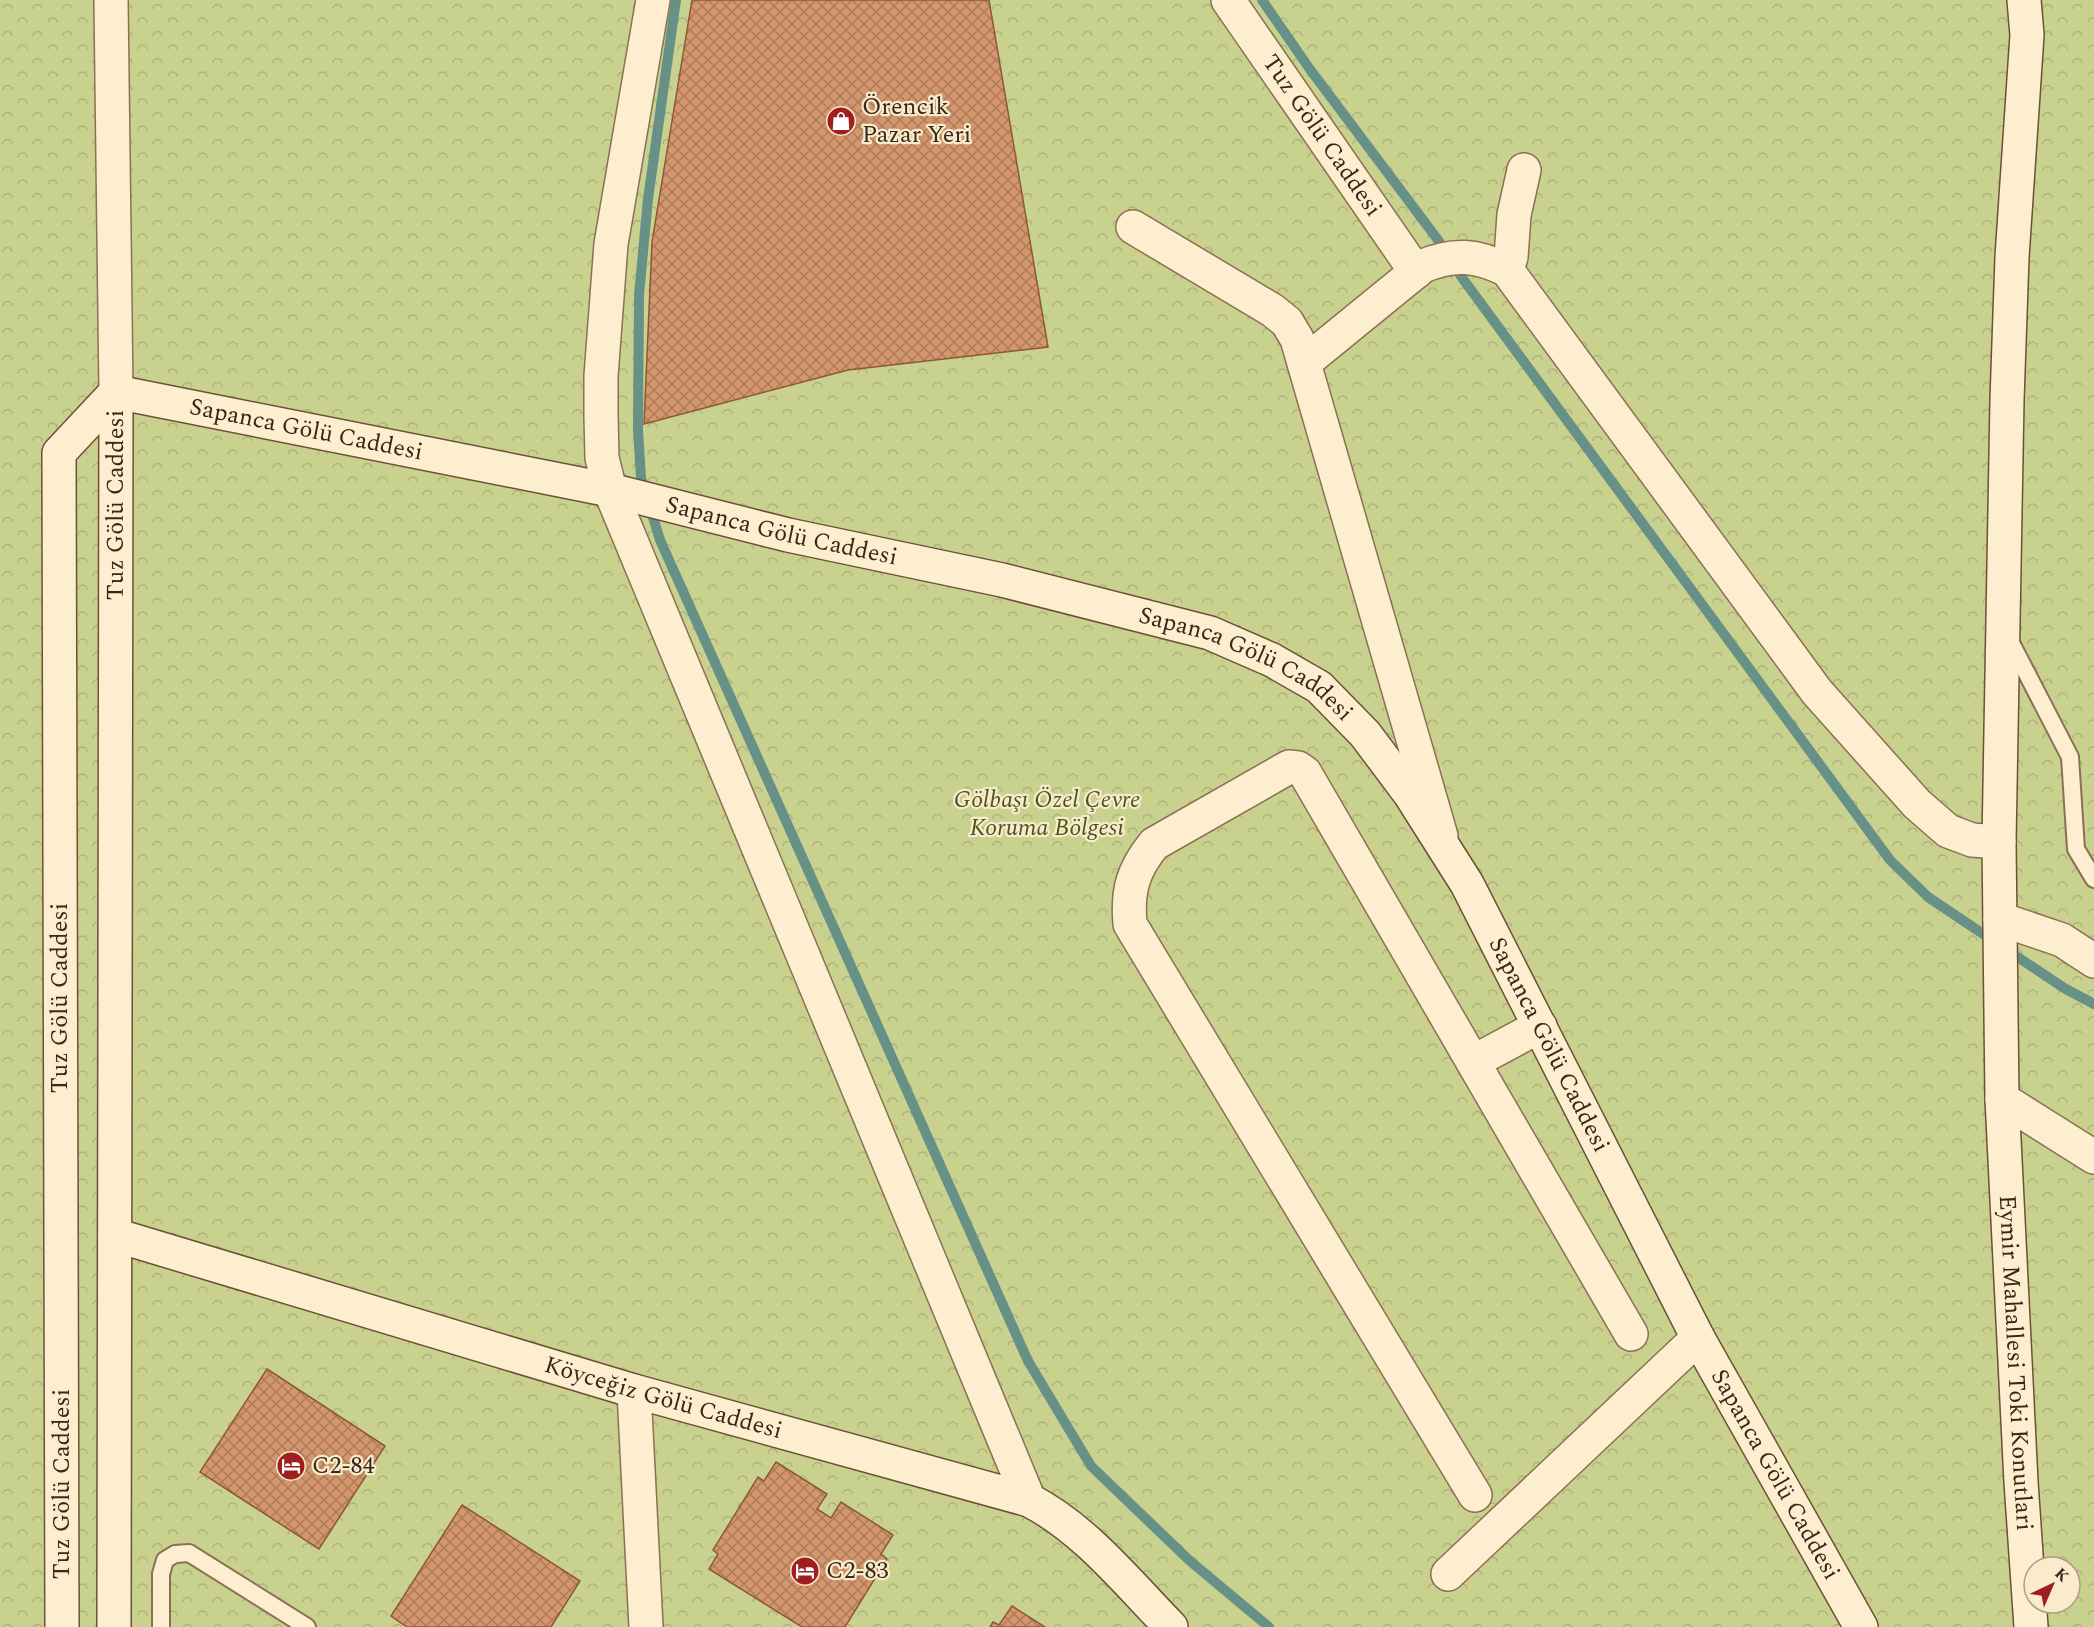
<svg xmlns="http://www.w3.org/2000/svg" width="2094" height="1627" viewBox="0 0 2094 1627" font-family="Spectral,serif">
<defs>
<pattern id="park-crowns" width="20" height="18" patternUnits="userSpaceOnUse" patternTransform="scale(1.5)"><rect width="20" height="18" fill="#c9d18e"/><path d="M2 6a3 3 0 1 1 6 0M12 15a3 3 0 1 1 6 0" fill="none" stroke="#adb37a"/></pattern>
<pattern id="building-cross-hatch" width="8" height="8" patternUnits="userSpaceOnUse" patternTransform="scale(1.5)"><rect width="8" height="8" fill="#d4976d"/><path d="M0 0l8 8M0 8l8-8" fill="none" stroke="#ad7b59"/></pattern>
</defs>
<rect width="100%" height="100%" fill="#f2e1bb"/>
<path fill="url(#park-crowns)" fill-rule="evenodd" d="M0,0H2094V1627H0ZM2034,1567H2070V1603H2034Z"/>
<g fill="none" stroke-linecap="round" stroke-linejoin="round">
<path stroke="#679086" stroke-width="10" d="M676,0L648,199L639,295L638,430L641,478L660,540L1028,1361L1091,1466L1190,1561L1269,1627
M1262,0L1309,68L1438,240L1463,279L1890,860L1928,897L2064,988L2094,1004"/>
</g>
<path fill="url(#building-cross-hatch)" stroke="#8c5837" stroke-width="1.5" d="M692,0H989L1048,347L848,370L644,424L652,242Z
M267,1369L385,1446L319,1549L200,1472Z
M776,1462L827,1494L817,1509L831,1518L841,1502L893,1535L881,1554L887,1559L845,1627H802L709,1569L718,1554L713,1550L758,1477L764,1481Z
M462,1505L580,1581L551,1627H407L391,1616Z
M1012,1606L1045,1627H990L993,1622L999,1625Z"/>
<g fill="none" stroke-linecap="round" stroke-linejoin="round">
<g stroke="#8b7053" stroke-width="20">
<path id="lane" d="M2009,639L2070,757L2076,849L2094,879
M161,1627V1574L165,1560L175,1554L189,1553L307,1627"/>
</g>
<g stroke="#8b7053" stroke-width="36">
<g id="street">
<path d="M111,0L116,392"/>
<path d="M653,0L611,244L601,376V416L602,458L610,490L1029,1500"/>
<path id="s1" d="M1228,0L1416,272"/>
<path d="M1133,227L1272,310L1287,322L1297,339L1441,836"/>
<path d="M1507,270L1511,257L1514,215L1524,170"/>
<path d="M1304,363L1423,266C1454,253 1477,255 1507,270L1817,692L1917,804L1948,831L1972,840L1999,842"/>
<path d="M2000,919L2062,940L2094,961"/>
<path d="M1473,1062L1540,1026"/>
<path d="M2002,1099L2094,1157"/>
<path d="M634,1391L646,1627"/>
<path d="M1475,1495L1130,924C1127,890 1133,870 1154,844L1289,767L1298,768L1305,773L1631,1334"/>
<path d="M1448,1574L1698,1338"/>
</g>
</g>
<g stroke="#6c5137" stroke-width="36">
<g id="secondary">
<path id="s2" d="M2024,0L2027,35L2012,257L2007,400L1999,842L2002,1099L2021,1482L2031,1627"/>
<path id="s3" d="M116,392L610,490L788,535L1002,580L1210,633L1272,660L1319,687L1365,734L1410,794L1467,884L1698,1338L1861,1627"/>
<path id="s4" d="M115,1235L634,1391L1029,1500C1085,1529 1127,1582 1171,1627"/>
<path d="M62,1627L59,453L116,392"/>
<path id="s5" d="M114,1627L116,392"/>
</g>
</g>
<use href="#lane" stroke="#fceecf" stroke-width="16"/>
<use href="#street" stroke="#fceecf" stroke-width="33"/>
<use href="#secondary" stroke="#fceecf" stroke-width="33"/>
</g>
<defs>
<g id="shop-disc" transform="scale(1.5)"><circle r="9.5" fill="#9f1e1f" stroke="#f9ebcb"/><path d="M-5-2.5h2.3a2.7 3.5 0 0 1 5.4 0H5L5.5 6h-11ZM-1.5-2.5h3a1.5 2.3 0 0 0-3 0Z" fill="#fff"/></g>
<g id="hotel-disc" transform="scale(1.5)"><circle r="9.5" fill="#9f1e1f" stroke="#f9ebcb"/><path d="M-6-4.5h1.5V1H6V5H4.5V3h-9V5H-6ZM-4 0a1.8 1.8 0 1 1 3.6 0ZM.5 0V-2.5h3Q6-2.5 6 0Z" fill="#fff"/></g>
</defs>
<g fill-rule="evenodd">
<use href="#shop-disc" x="841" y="121"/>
<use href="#hotel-disc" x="291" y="1466"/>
<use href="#hotel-disc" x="805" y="1571"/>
</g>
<g text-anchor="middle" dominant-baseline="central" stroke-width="4.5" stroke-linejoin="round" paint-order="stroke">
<g font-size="24" fill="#38281a" stroke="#f9ebcb" text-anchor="start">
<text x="862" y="107">Örencik<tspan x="862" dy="28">Pazar Yeri</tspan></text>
<text x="312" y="1466">C2-84</text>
<text x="826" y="1571">C2-83</text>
</g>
<g font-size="24" fill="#38281a" stroke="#f9ebcb">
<text stroke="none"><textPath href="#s1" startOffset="165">Tuz Gölü Caddesi</textPath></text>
<text stroke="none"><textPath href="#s3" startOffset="194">Sapanca Gölü Caddesi</textPath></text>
<text stroke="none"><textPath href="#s5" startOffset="1122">Tuz Gölü Caddesi</textPath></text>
<text stroke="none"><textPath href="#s3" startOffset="680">Sapanca Gölü Caddesi</textPath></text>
<text stroke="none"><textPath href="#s3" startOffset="1166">Sapanca Gölü Caddesi</textPath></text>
<text transform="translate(60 998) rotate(-90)">Tuz Gölü Caddesi</text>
<text stroke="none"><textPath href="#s3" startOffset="1670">Sapanca Gölü Caddesi</textPath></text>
<text stroke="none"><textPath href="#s2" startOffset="1364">Eymir Mahallesi Toki Konutlari</textPath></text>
<text stroke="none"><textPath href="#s4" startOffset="572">Köyceğiz Gölü Caddesi</textPath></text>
<text stroke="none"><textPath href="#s3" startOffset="2156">Sapanca Gölü Caddesi</textPath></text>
<text transform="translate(62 1484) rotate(-90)">Tuz Gölü Caddesi</text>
</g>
<g font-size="24" font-style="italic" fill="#49571e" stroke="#f9ebcb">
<text x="1047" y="800">Gölbaşı Özel Çevre<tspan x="1047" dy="28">Koruma Bölgesi</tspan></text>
</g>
</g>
<g transform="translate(2052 1585) rotate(44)"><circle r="28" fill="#f9ebcb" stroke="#ac9d84" stroke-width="1.5"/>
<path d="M0-4.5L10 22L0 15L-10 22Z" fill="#9f1e1f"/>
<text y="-9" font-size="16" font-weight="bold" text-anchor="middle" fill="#38281a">K</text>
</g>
</svg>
